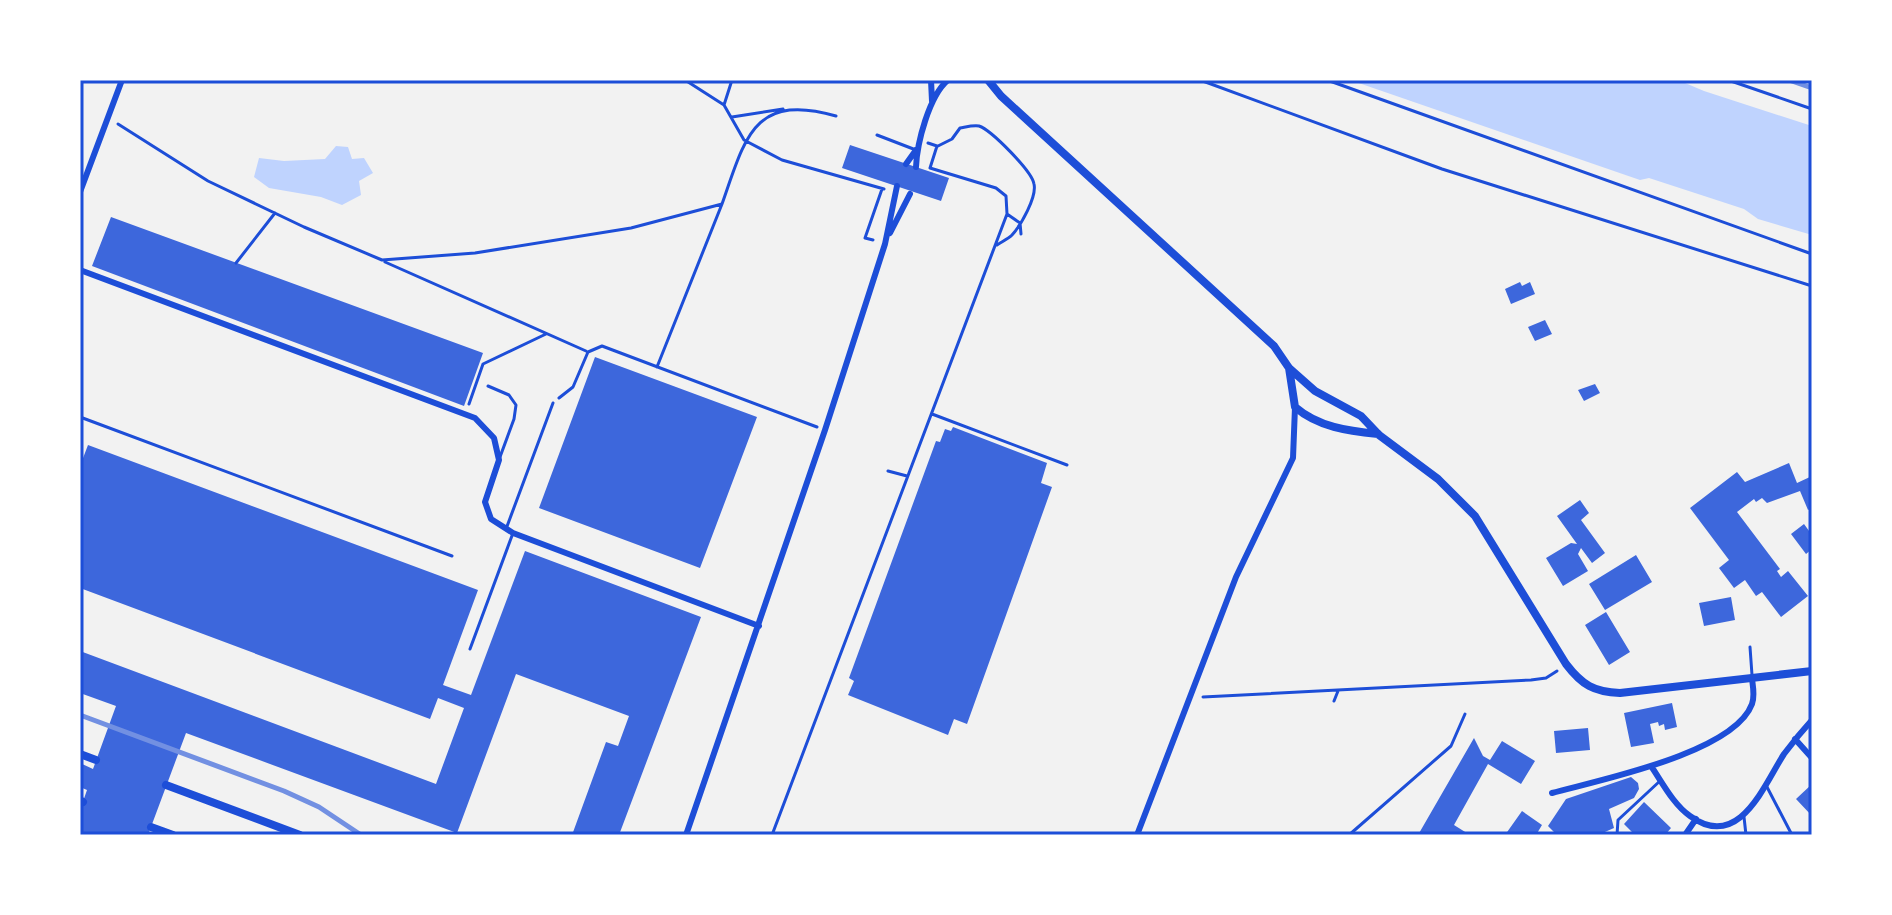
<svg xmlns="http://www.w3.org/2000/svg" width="1892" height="915" viewBox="0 0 1892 915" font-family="'Space Grotesk',sans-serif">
<rect width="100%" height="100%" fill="#f2f2f2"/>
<path fill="#bfd3fe" d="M1350,80H1678L1704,91L1812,126V235L1758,219L1744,209L1649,178L1640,180Z
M336,146L348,147L352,159L364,158L373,173L359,181L361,195L342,205L321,197L269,188L254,177L259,158L284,161L325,159Z"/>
<path fill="#3d67dc" d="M850,145L949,178L941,201L842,168Z
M111,217L483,353L464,406L92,266Z
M1520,282L1522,286L1530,282L1535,294L1511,304L1505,289Z
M1545,320L1552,334L1535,341L1528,327Z
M595,357L757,417L700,568L539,508Z
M1595,384L1600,393L1584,401L1578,390Z
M953,427L1047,463L1041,483L1052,487L967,724L954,719L948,735L848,695L854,681L849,678L936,441L940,442L945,429L951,431Z
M88,445L478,590L443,685L471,695L525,551L701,617L619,835H572L606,742L618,746L629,716L516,674L457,833L186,733L148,835H80V810L87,790L80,787V763L93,769L116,706L80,693V651L436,784L464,708L438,698L430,719L80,588V466Z
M1789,463L1797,483L1812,476V508L1808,510L1800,491L1767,503L1762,498L1756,502L1754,499L1737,512L1780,569L1777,571L1781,577L1788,571L1808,596L1781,617L1762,592L1756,596L1745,580L1734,588L1719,568L1729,560L1690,508L1737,472L1745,482Z
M1580,500L1589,513L1581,520L1605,553L1592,563L1581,548L1578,554L1588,571L1563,586L1546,558L1571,543L1577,544L1557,516Z
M1804,524L1812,535V549L1806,554L1791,534Z
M1636,555L1652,582L1605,610L1589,584Z
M1731,597L1735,620L1704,626L1699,603Z
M1606,612L1630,652L1609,665L1585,625Z
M1672,703L1677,727L1665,730L1664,724L1659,726L1658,722L1650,724L1654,743L1631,747L1624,713Z
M1588,728L1590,750L1556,753L1554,731Z
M1474,738L1483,756L1490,760L1502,741L1535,761L1521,784L1488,764L1454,825L1470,835H1418Z
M1631,777L1638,783L1639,789L1634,798L1609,809L1614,828L1598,835H1557L1548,826L1566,799Z
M1812,784V816L1796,799Z
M1644,802L1671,828L1665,835H1635L1624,824Z
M1522,811L1542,825L1536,835H1505Z"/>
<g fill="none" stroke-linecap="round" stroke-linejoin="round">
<path stroke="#1d4ed8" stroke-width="3" d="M685,80L724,105L744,140L782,160L884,189
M1200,80L1442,169L1812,286
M724,105L732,80
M732,117L783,109
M118,124L208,181L304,227L382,260L475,253L631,228L722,204C745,139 753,92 836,116
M938,146L952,139L960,128C966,127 973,125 979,126C991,130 1032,171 1034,184C1037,197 1021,225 1012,235C1008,239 1001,242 997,245
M1007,214L1020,223L1021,234
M873,240L865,238L882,189
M385,262L586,351
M236,263L275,213
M657,367L722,204
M559,398L573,387L588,352L602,346L817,427
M469,404L483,364L546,334
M932,414L1067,465
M888,471L907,476
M1203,697L1531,680L1546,678L1557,671
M1334,701L1338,691
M772,835L1007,214L1006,196L996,188L930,168L937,146L928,143
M1349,835L1451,746L1465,714"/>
<path stroke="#1d4ed8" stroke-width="3" d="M1327,80L1812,254
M1728,80L1812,109
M877,135L916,150
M488,386L509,395L516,405L514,419L500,457
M80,417L452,556
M506,529L553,403
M1750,647L1752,675
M470,649L513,533
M1767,787L1792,835
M1744,817L1746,835
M1617,835L1618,820L1661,780"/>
<path stroke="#1d4ed8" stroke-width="6" d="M931,80L932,101
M906,164L916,150
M916,167C917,143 929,96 948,80
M80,192L122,80
M890,233L910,194
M80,270L475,418L494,438L499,460L485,502L491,519L513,533L759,626
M1795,739L1812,758
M1651,766C1662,782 1673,804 1690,816C1739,852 1764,785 1784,754C1793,742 1802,731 1812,720
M1552,793C1599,780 1734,753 1752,704C1755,696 1753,687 1752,679
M686,835L825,430L885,244L897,186
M1137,835L1236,577L1293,458L1295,407
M1685,835L1696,819"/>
<path stroke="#1d4ed8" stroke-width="8" d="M988,80L1001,96L1274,346L1289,368L1315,391L1361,416L1379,435L1438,479L1475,516L1566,664C1582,685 1594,692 1620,693L1812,671
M1289,368L1295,407C1318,427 1348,431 1378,434
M80,754L96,760
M166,785L300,835
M80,800L83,802
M151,827L173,835"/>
<path stroke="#7290e2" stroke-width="5" d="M1789,80L1812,88
M80,715L284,791L319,807L361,835"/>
</g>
<rect width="1892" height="915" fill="none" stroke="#ffffff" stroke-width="164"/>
<rect x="82" y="82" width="1728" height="751" fill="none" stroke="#1d4ed8" stroke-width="3"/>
</svg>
